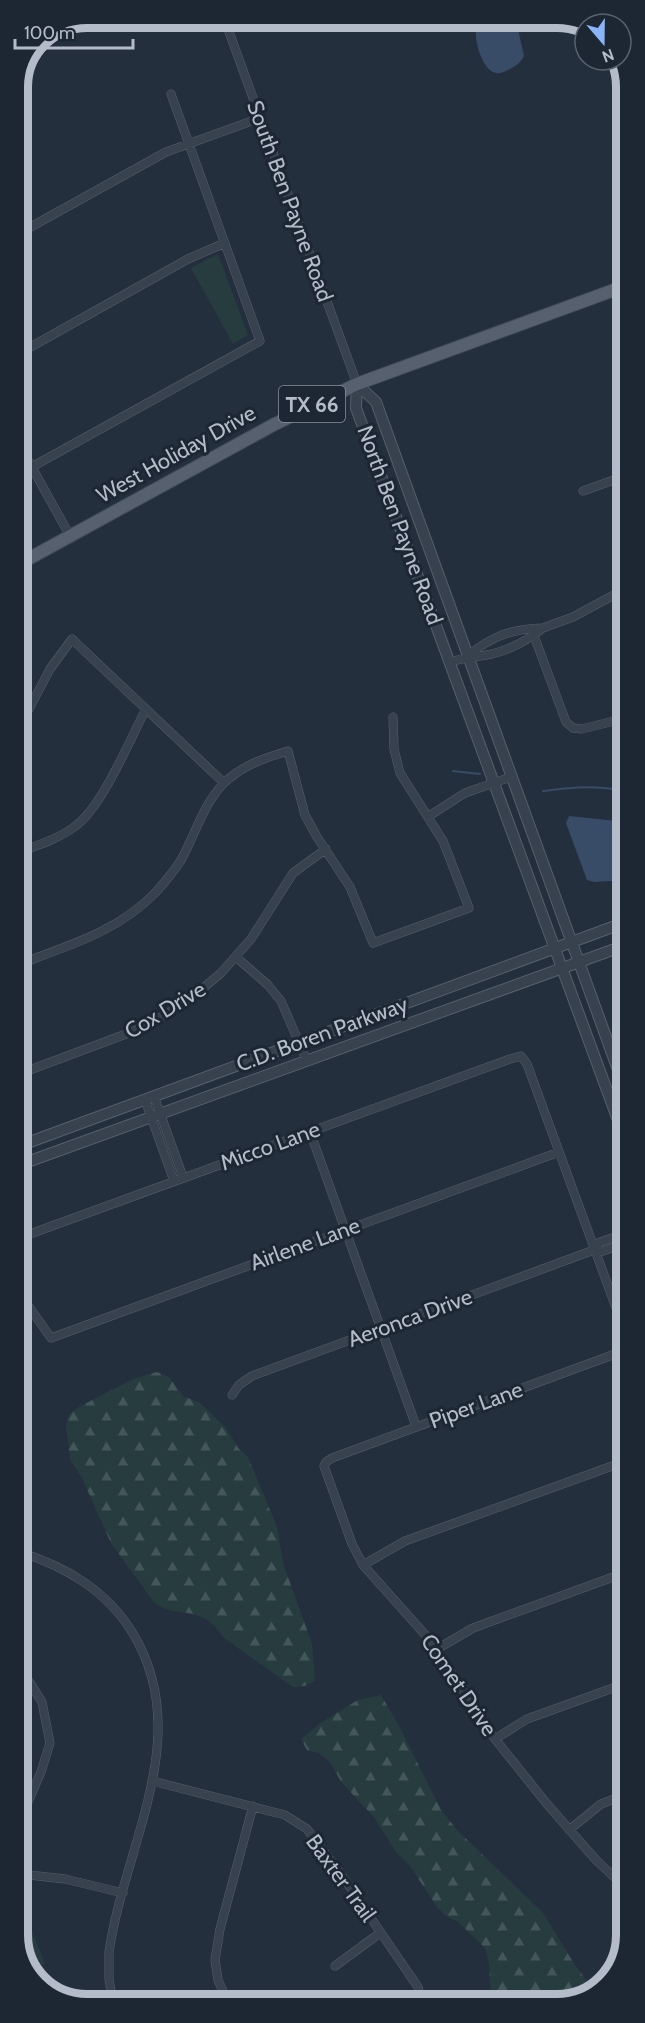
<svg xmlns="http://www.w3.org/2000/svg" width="645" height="2023" viewBox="0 0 645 2023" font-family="Cabin,sans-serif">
<defs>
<pattern id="forest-firs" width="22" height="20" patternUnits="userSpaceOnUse" patternTransform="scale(1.5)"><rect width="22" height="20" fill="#263c3f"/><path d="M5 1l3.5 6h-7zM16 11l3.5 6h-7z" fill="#435659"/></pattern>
</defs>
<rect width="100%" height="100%" fill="#242f3e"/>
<path fill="#263c3f" d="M218,254L248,335L233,344L191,268Z
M29,1923L45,1964L30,1969L20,1953V1927Z"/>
<path fill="url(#forest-firs)" d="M157,1372L169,1377L183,1396L200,1403L225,1427L239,1449L248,1457L277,1527L283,1563L312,1644L315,1681L305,1686L293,1687L224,1638C200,1600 177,1622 153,1601L111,1543L82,1478L70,1459L66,1426L69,1414L79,1407L133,1379Z
M381,1695L399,1726L441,1810L458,1831L543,1913L575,1965L594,1990L575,2003H489L491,2000L489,1963L485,1948L458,1922L446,1916L437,1907L410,1866L397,1853L373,1816L342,1783L329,1761L319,1753L307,1750L301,1739L319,1724L358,1700Z"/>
<path fill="#394c67" d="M505,19L517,25L524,56C520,63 517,65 510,69C505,71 502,74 496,73C483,71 475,43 476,32L486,25Z
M569,816L626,822V880L594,882L587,880L566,823Z"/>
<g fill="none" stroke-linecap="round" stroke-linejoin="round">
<path stroke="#394c67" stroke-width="2" d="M453,771L480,774
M543,791C575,787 594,785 626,791"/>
<g stroke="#565f6c" stroke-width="9">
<path id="minor" d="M224,18L357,384
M18,234L166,152L260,118
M18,354L188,259L225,243
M19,444L70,536
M19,474L260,341L171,94
M583,491L625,476
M543,628L573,617L625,589
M533,633L566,722L573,728L582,729L626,718
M451,662C465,657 478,657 492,654C512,649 528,640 543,628C510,629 493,636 467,656
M19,728L50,669L72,639L224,783
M429,816L465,793L511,777
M19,852C38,845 58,839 74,827C102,808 129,741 146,709
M236,957L268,985L281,1001L307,1061
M19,964C68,946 119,931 156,892C165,882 174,871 181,860C195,835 203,805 223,784C241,766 264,758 288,751L305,815L317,837L350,887L373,943L469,908L443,841L400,773L394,749L393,717
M19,1074L134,1031L165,1015L195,995L221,973L251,939L293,873L326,849
M154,1096L183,1177
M145,1100L174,1181
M310,1132L416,1426
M19,1238L510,1059L521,1056L527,1064L626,1335
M594,1250L600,1242L626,1233
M20,1294L51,1338L559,1152
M626,1350L332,1458L326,1462L324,1466L352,1544L363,1565L429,1639L495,1739L547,1804L596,1860L627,1889
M232,1395L239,1385L252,1376L594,1250L603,1251L626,1243
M20,1552C66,1567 106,1590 132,1632C196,1735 124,1846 109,1952V1979L113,2005
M363,1565L405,1541L626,1461
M437,1649L473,1628L627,1572
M20,1671L25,1675L42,1702L50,1743L41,1772L21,1818L22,1874
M495,1739L527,1719L627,1683
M152,1781L285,1815L307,1829L345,1880L409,1974L418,1987L422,2003
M569,1830L601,1804L627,1794
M20,1874L65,1879L123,1893
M335,1966L380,1933
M229,2004L218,1980L215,1960L220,1929L253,1806"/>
</g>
<g stroke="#565f6c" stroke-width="12">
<path id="tertiary" d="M357,384L356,408L626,1142
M357,384L376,402L626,1092
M19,1146L626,922
M19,1165L626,945"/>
</g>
<g stroke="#414a57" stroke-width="14">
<path id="primary" d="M19,564L273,425L357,384L625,286"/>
</g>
<use href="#minor" stroke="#38414e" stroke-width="8"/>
<use href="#tertiary" stroke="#38414e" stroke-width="10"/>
<use href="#primary" stroke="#56606e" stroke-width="12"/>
</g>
<g text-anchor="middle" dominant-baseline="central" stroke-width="6" stroke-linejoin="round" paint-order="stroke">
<rect fill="#1d2633" stroke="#878f9c" stroke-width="1.5" x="279" y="386" width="66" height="36" rx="4.5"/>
<g font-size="21" font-weight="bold" fill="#b4bcc9">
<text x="312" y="404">TX 66</text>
</g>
<g font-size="22" fill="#b4bcc9" stroke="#1d2633">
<text transform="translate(290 201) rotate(70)">South Ben Payne Road</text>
<text transform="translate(176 454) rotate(-29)">West Holiday Drive</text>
<text transform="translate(400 525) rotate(70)">North Ben Payne Road</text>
<text transform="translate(165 1010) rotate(-31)">Cox Drive</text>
<text transform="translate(322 1034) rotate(-20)">C.D. Boren Parkway</text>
<text transform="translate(270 1146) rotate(-20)">Micco Lane</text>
<text transform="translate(305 1244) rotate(-20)">Airlene Lane</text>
<text transform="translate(410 1318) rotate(-20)">Aeronca Drive</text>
<text transform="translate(476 1405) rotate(-20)">Piper Lane</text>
<text transform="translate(459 1685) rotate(56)">Comet Drive</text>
<text transform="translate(341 1878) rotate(54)">Baxter Trail</text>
</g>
</g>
<path d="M0 0H645V2023H0ZM87 28H557A59 59 0 0 1 616 87V1935A59 59 0 0 1 557 1994H87A59 59 0 0 1 28 1935V87A59 59 0 0 1 87 28Z" fill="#1d2633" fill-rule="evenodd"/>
<path fill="none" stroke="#b4bcc9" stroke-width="8" d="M87 28H557A59 59 0 0 1 616 87V1935A59 59 0 0 1 557 1994H87A59 59 0 0 1 28 1935V87A59 59 0 0 1 87 28Z"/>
<g transform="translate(603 42) rotate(160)"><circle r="28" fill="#1d2633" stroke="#59626f" stroke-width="1.5"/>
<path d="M0-4.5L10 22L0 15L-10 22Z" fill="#8ab4f8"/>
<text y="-9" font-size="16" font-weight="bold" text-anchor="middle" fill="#b4bcc9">N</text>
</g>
<path d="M15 39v9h118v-9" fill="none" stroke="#b4bcc9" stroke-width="3"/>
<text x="24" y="39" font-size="18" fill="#b4bcc9" stroke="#1d2633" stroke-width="4.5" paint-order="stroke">100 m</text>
</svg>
